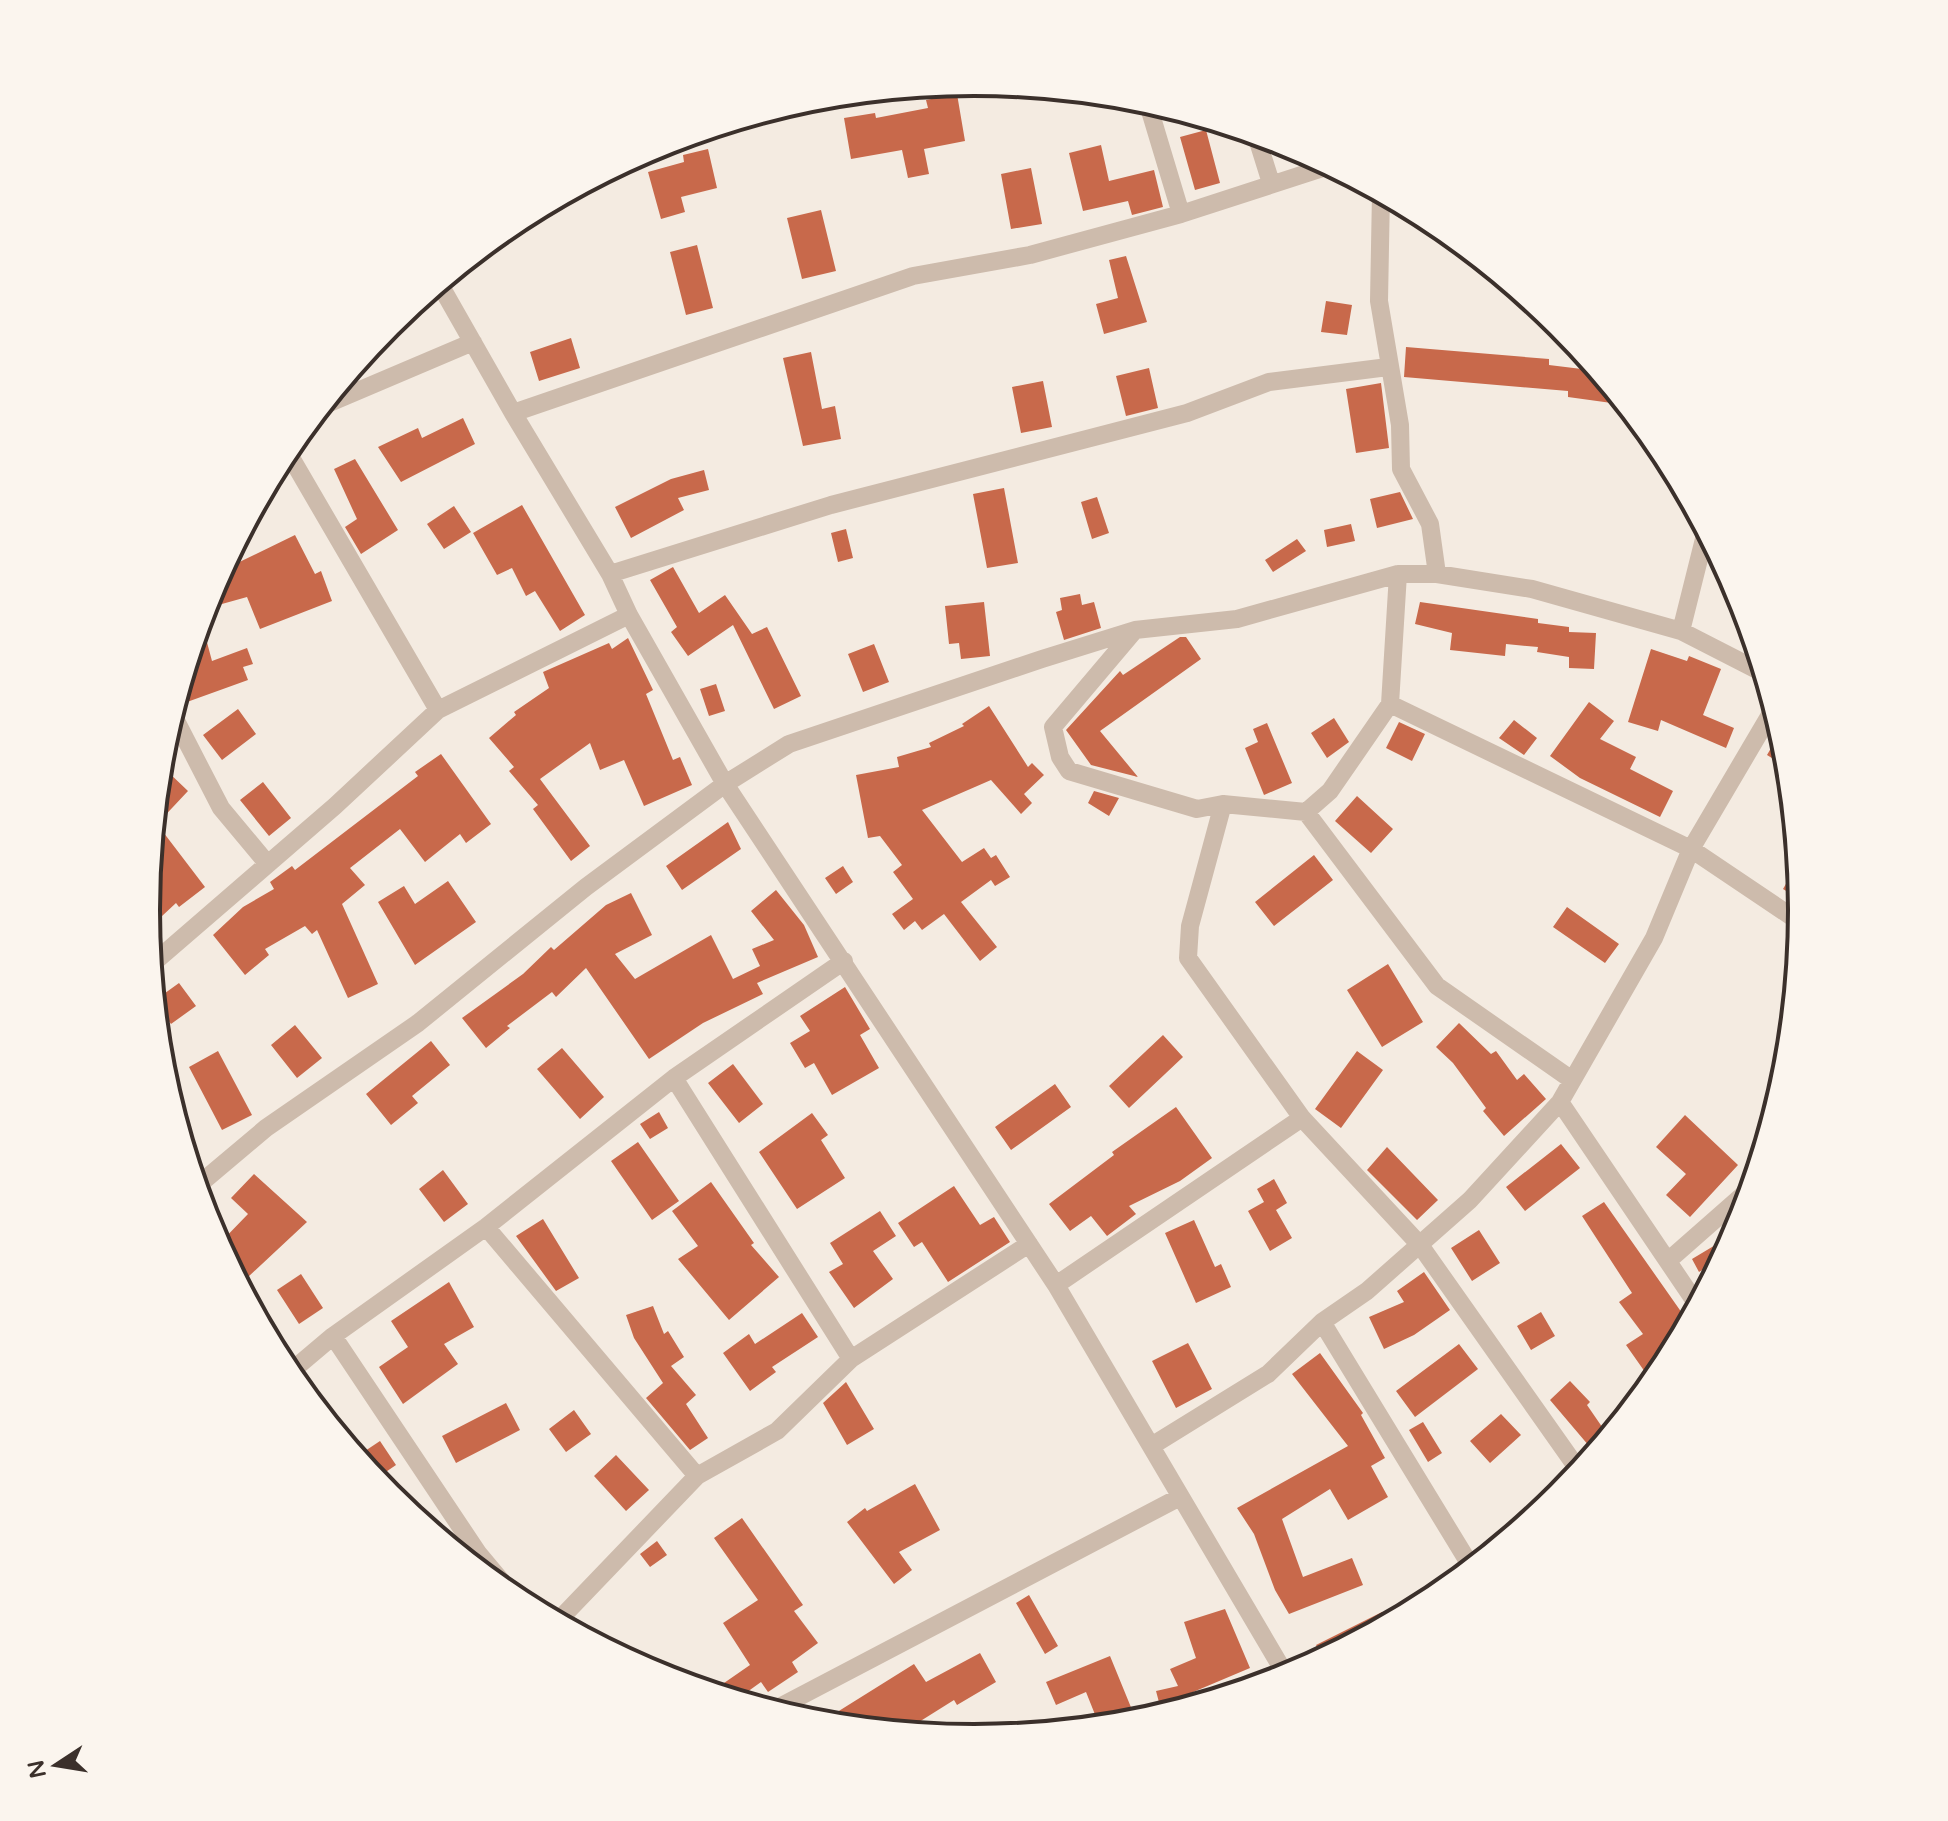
<svg xmlns="http://www.w3.org/2000/svg" width="1948" height="1821" viewBox="0 0 1948 1821" font-family="'Varela Round',sans-serif">
<rect width="100%" height="100%" fill="#f4ebe1"/>
<path fill="#c8694b" d="M957,94L965,141L924,149L929,174L908,178L902,150L851,159L844,118L875,113L876,118L928,108L926,100Z
M1206,130L1220,183L1195,190L1180,137Z
M1101,145L1109,181L1154,170L1163,207L1132,215L1128,201L1083,211L1069,153Z
M708,149L717,188L681,197L685,212L661,219L648,172L684,162L683,155Z
M1031,168L1042,224L1011,229L1001,174Z
M821,210L836,271L802,279L787,218Z
M697,245L713,308L686,315L670,252Z
M1126,256L1147,322L1104,334L1096,304L1118,298L1109,260Z
M1326,301L1352,305L1347,335L1321,332Z
M571,338L580,368L539,381L530,352Z
M1406,347L1549,359V365L1598,371L1626,405L1568,397V391L1404,377Z
M811,352L822,409L835,406L841,439L803,446L783,358Z
M1149,368L1158,408L1126,416L1116,376Z
M1043,381L1052,427L1021,433L1012,387Z
M1381,383L1389,448L1356,453L1346,389Z
M463,418L475,444L401,482L378,447L418,428L422,438Z
M355,459L398,530L361,554L345,527L357,519L334,469Z
M704,470L709,490L678,498L684,510L631,538L615,507L671,479Z
M1004,488L1018,563L987,568L973,494Z
M1400,492L1413,519L1377,528L1370,499Z
M1097,497L1109,533L1092,539L1081,502Z
M522,505L585,615L560,631L535,591L526,596L512,568L497,575L473,533Z
M454,506L471,532L444,549L427,524Z
M1351,524L1355,541L1327,547L1324,530Z
M846,529L853,558L838,562L831,533Z
M295,535L315,574L321,571L332,601L260,629L247,597L204,609L219,574L231,571L229,567Z
M1297,539L1306,551L1273,572L1265,560Z
M673,567L699,613L725,595L752,634L767,627L801,696L774,709L733,625L688,656L671,632L677,627L650,580Z
M1080,594L1082,605L1094,602L1101,628L1064,640L1056,612L1062,610L1060,598Z
M984,602L990,656L961,659L959,643L949,644L945,606Z
M1420,602L1538,619V623L1569,627V632L1596,633L1594,669L1569,668V657L1537,652L1538,647L1506,644L1505,656L1450,650L1452,633L1415,624Z
M201,620L212,661L247,648L253,664L243,667L248,680L187,702L181,685Z
M1180,637H1186L1201,659L1100,731L1138,777L1091,765L1066,730L1120,671L1123,675Z
M628,638L653,690L646,694L673,760L680,757L692,785L644,806L624,760L600,770L590,743L540,779L590,846L571,861L533,809L538,805L509,771L514,767L489,738L516,715L514,712L549,688L543,672L609,643L612,649Z
M874,644L889,682L863,692L848,654Z
M1651,649L1687,661L1689,656L1721,669L1703,715L1734,728L1726,748L1661,720L1658,731L1628,722Z
M716,684L725,711L709,716L700,689Z
M1589,702L1614,721L1600,739L1636,757L1630,769L1673,791L1660,817L1580,778L1550,756Z
M989,706L1028,767L1032,763L1044,775L1024,794L1032,803L1021,814L991,780L922,810L962,862L984,848L991,858L996,855L1010,877L995,886L991,880L961,902L997,947L980,961L944,914L922,930L915,921L904,930L892,914L913,899L893,872L902,865L880,836L868,838L856,775L899,767L897,757L931,747L929,743L964,726L962,724Z
M238,709L256,734L222,760L203,735Z
M1334,718L1349,742L1327,758L1311,733Z
M1514,720L1537,738L1524,755L1499,738Z
M1399,722L1425,734L1412,761L1386,748Z
M1267,723L1292,783L1264,795L1245,748L1258,742L1253,729Z
M1781,731L1787,749L1788,768L1767,755Z
M441,754L491,824L466,843L460,834L425,862L400,829L350,868L365,885L342,904L378,984L348,998L317,930L312,934L305,926L265,949L269,955L245,975L213,935L243,907L274,889L270,882L292,866L295,870L418,776L415,772Z
M166,770L188,791L157,824L205,887L179,907L176,903L147,930L146,910L159,777Z
M263,782L291,818L269,836L240,800Z
M1094,791L1119,798L1109,816L1088,803Z
M1357,796L1393,829L1371,853L1335,821Z
M728,822L741,849L682,890L666,866Z
M1314,855L1333,880L1274,926L1255,902Z
M1798,863L1800,891L1801,900L1783,889Z
M843,866L853,882L836,894L825,878Z
M448,881L476,922L415,965L378,902L404,886L415,904Z
M776,890L804,925L818,957L757,983L763,994L703,1023L649,1059L586,968L556,997L552,992L507,1026L510,1028L486,1048L462,1018L523,974L551,947L554,950L606,905L631,893L652,935L615,954L635,979L711,935L733,979L760,966L752,949L774,940L751,911Z
M1567,907L1619,944L1605,963L1553,927Z
M1388,964L1423,1022L1382,1047L1347,990Z
M179,983L196,1006L171,1024L154,1001Z
M845,987L870,1029L860,1035L879,1068L832,1095L814,1063L805,1068L790,1043L810,1031L800,1016Z
M1459,1023L1491,1054L1496,1051L1517,1080L1524,1074L1546,1099L1504,1136L1483,1111L1486,1108L1453,1063L1436,1047Z
M295,1025L322,1058L297,1078L271,1045Z
M1163,1035L1183,1057L1129,1108L1109,1086Z
M431,1041L450,1065L412,1096L418,1103L391,1125L366,1094Z
M562,1048L604,1097L580,1119L537,1069Z
M218,1051L252,1115L222,1130L189,1067Z
M1357,1051L1383,1070L1341,1128L1315,1109Z
M733,1064L763,1104L739,1123L708,1083Z
M1055,1084L1071,1107L1011,1150L995,1127Z
M1176,1107L1212,1158L1180,1181L1129,1206L1136,1214L1107,1236L1091,1216L1070,1231L1049,1204L1114,1155L1112,1152Z
M659,1112L668,1128L650,1139L640,1124Z
M812,1113L828,1135L821,1140L845,1178L797,1209L759,1152Z
M1685,1115L1738,1165L1690,1217L1666,1195L1686,1174L1656,1147Z
M638,1142L679,1201L652,1220L611,1161Z
M1561,1144L1580,1168L1525,1211L1506,1187Z
M1387,1147L1438,1200L1417,1220L1367,1170Z
M443,1170L468,1204L444,1222L419,1189Z
M254,1174L307,1222L248,1277L218,1245L248,1214L231,1198Z
M1274,1179L1287,1203L1276,1210L1292,1238L1270,1251L1248,1211L1264,1202L1257,1189Z
M711,1182L754,1243L751,1245L779,1277L729,1320L678,1259L698,1246L672,1211Z
M954,1186L980,1225L994,1217L1010,1242L948,1282L922,1242L914,1247L898,1223Z
M1604,1202L1689,1323L1673,1352L1645,1372L1626,1345L1643,1334L1619,1302L1632,1293L1582,1216Z
M880,1211L896,1236L873,1251L893,1279L854,1308L829,1272L843,1264L830,1243Z
M543,1219L579,1278L556,1291L516,1236Z
M1194,1220L1215,1267L1221,1264L1231,1287L1196,1303L1165,1233Z
M1479,1230L1500,1263L1472,1281L1451,1248Z
M1737,1232L1714,1274L1709,1266L1699,1272L1692,1259Z
M1424,1272L1450,1310L1414,1335L1384,1349L1369,1317L1404,1302L1397,1291Z
M301,1274L323,1308L299,1324L277,1290Z
M449,1282L474,1327L444,1344L458,1364L403,1404L379,1367L408,1347L391,1321Z
M653,1306L664,1334L668,1331L684,1357L671,1366L696,1395L686,1404L708,1438L690,1450L646,1398L663,1383L634,1338L626,1315Z
M1541,1312L1555,1336L1531,1350L1517,1326Z
M802,1313L818,1337L772,1367L776,1372L750,1391L723,1353L749,1334L755,1344Z
M1188,1343L1212,1389L1176,1408L1152,1361Z
M1459,1344L1478,1369L1415,1417L1396,1391Z
M1320,1353L1363,1413L1361,1415L1385,1458L1371,1466L1388,1497L1348,1520L1330,1489L1282,1519L1303,1577L1352,1558L1363,1585L1289,1614L1275,1590L1254,1534L1237,1508L1348,1446L1292,1374Z
M1570,1381L1590,1402L1587,1405L1609,1437L1595,1453L1550,1400Z
M846,1382L874,1429L847,1445L823,1403Z
M506,1403L520,1430L456,1463L442,1436Z
M574,1410L591,1434L566,1452L549,1429Z
M1501,1414L1521,1435L1490,1463L1470,1441Z
M1423,1422L1442,1453L1428,1462L1409,1430Z
M380,1441L396,1465L374,1480L356,1457Z
M616,1455L649,1490L626,1511L594,1476Z
M915,1484L940,1530L899,1552L912,1570L894,1584L847,1522L865,1508L867,1511Z
M742,1518L803,1605L794,1611L818,1643L792,1662L798,1672L768,1692L761,1682L736,1700L711,1692L750,1665L723,1623L758,1600L714,1538Z
M657,1541L667,1555L650,1567L640,1554Z
M1029,1595L1058,1646L1045,1654L1016,1603Z
M1225,1609L1250,1668L1160,1706L1156,1691L1178,1686L1170,1669L1196,1658L1184,1622Z
M1382,1612L1388,1624L1323,1659L1316,1645Z
M980,1653L996,1682L957,1705L954,1700L903,1732L818,1724L914,1664L926,1682Z
M1110,1656L1137,1722L1100,1727L1086,1692L1056,1705L1046,1682Z"/>
<g fill="none" stroke-linecap="round" stroke-linejoin="round">
<path stroke="#cdbbac" stroke-width="18" d="M1147,101L1181,214L1329,166
M739,120L862,93
M1256,135L1271,183
M645,152L693,134
M1381,193L1379,301L1400,425L1401,469L1430,524L1437,574
M439,283L513,413L610,574L629,615L725,784L1056,1285L1287,1677
M320,407L473,342
M513,413L913,276L1030,255L1181,214
M286,449L438,710
M610,574L831,505L1187,413L1269,382L1388,367
M1135,630L1053,727L1060,757L1069,771L1197,809L1223,804L1306,812L1330,791L1390,704L1398,574
M1681,631L1706,531
M1390,704L1691,849L1801,923
M172,713L221,808L266,862
M1223,804L1190,926L1188,958L1302,1118L1420,1245L1580,1472
M1306,812L1437,986L1572,1080
M151,965L335,806L438,710L629,615
M674,1078L851,1359
M1560,1102L1698,1306
M196,1187L266,1128L418,1023L586,887L725,784L789,744L1042,659L1135,630L1237,619L1398,574H1437L1532,589L1681,631L1763,673
M486,1227L697,1476
M1669,1260L1752,1187
M1056,1285L1302,1118
M1322,1322L1472,1568
M333,1336L478,1553L518,1601
M288,1374L333,1336L486,1227L674,1078L844,961
M1153,1445L1268,1374L1322,1322L1367,1291L1470,1200L1560,1102L1654,938L1691,849L1774,708
M557,1622L697,1476L777,1431L851,1359L1029,1244
M772,1711L1180,1497"/>
</g>
<path d="M0 0H1948V1821H0ZM160 910a814 814 0 1 1 1628 0a814 814 0 1 1-1628 0Z" fill="#fbf5ee" fill-rule="evenodd"/>
<path fill="none" stroke="#3b302b" stroke-width="4" d="M160 910a814 814 0 1 1 1628 0a814 814 0 1 1-1628 0Z"/>
<g transform="translate(56 1765) rotate(258)" stroke="#fbf5ee" stroke-width="6" paint-order="stroke">
<path d="M0-6L14 30L0 20L-14 30Z" fill="#3b302b"/>
<text y="-12" font-size="22" font-weight="bold" text-anchor="middle" fill="#3b302b">N</text>
</g>
</svg>
